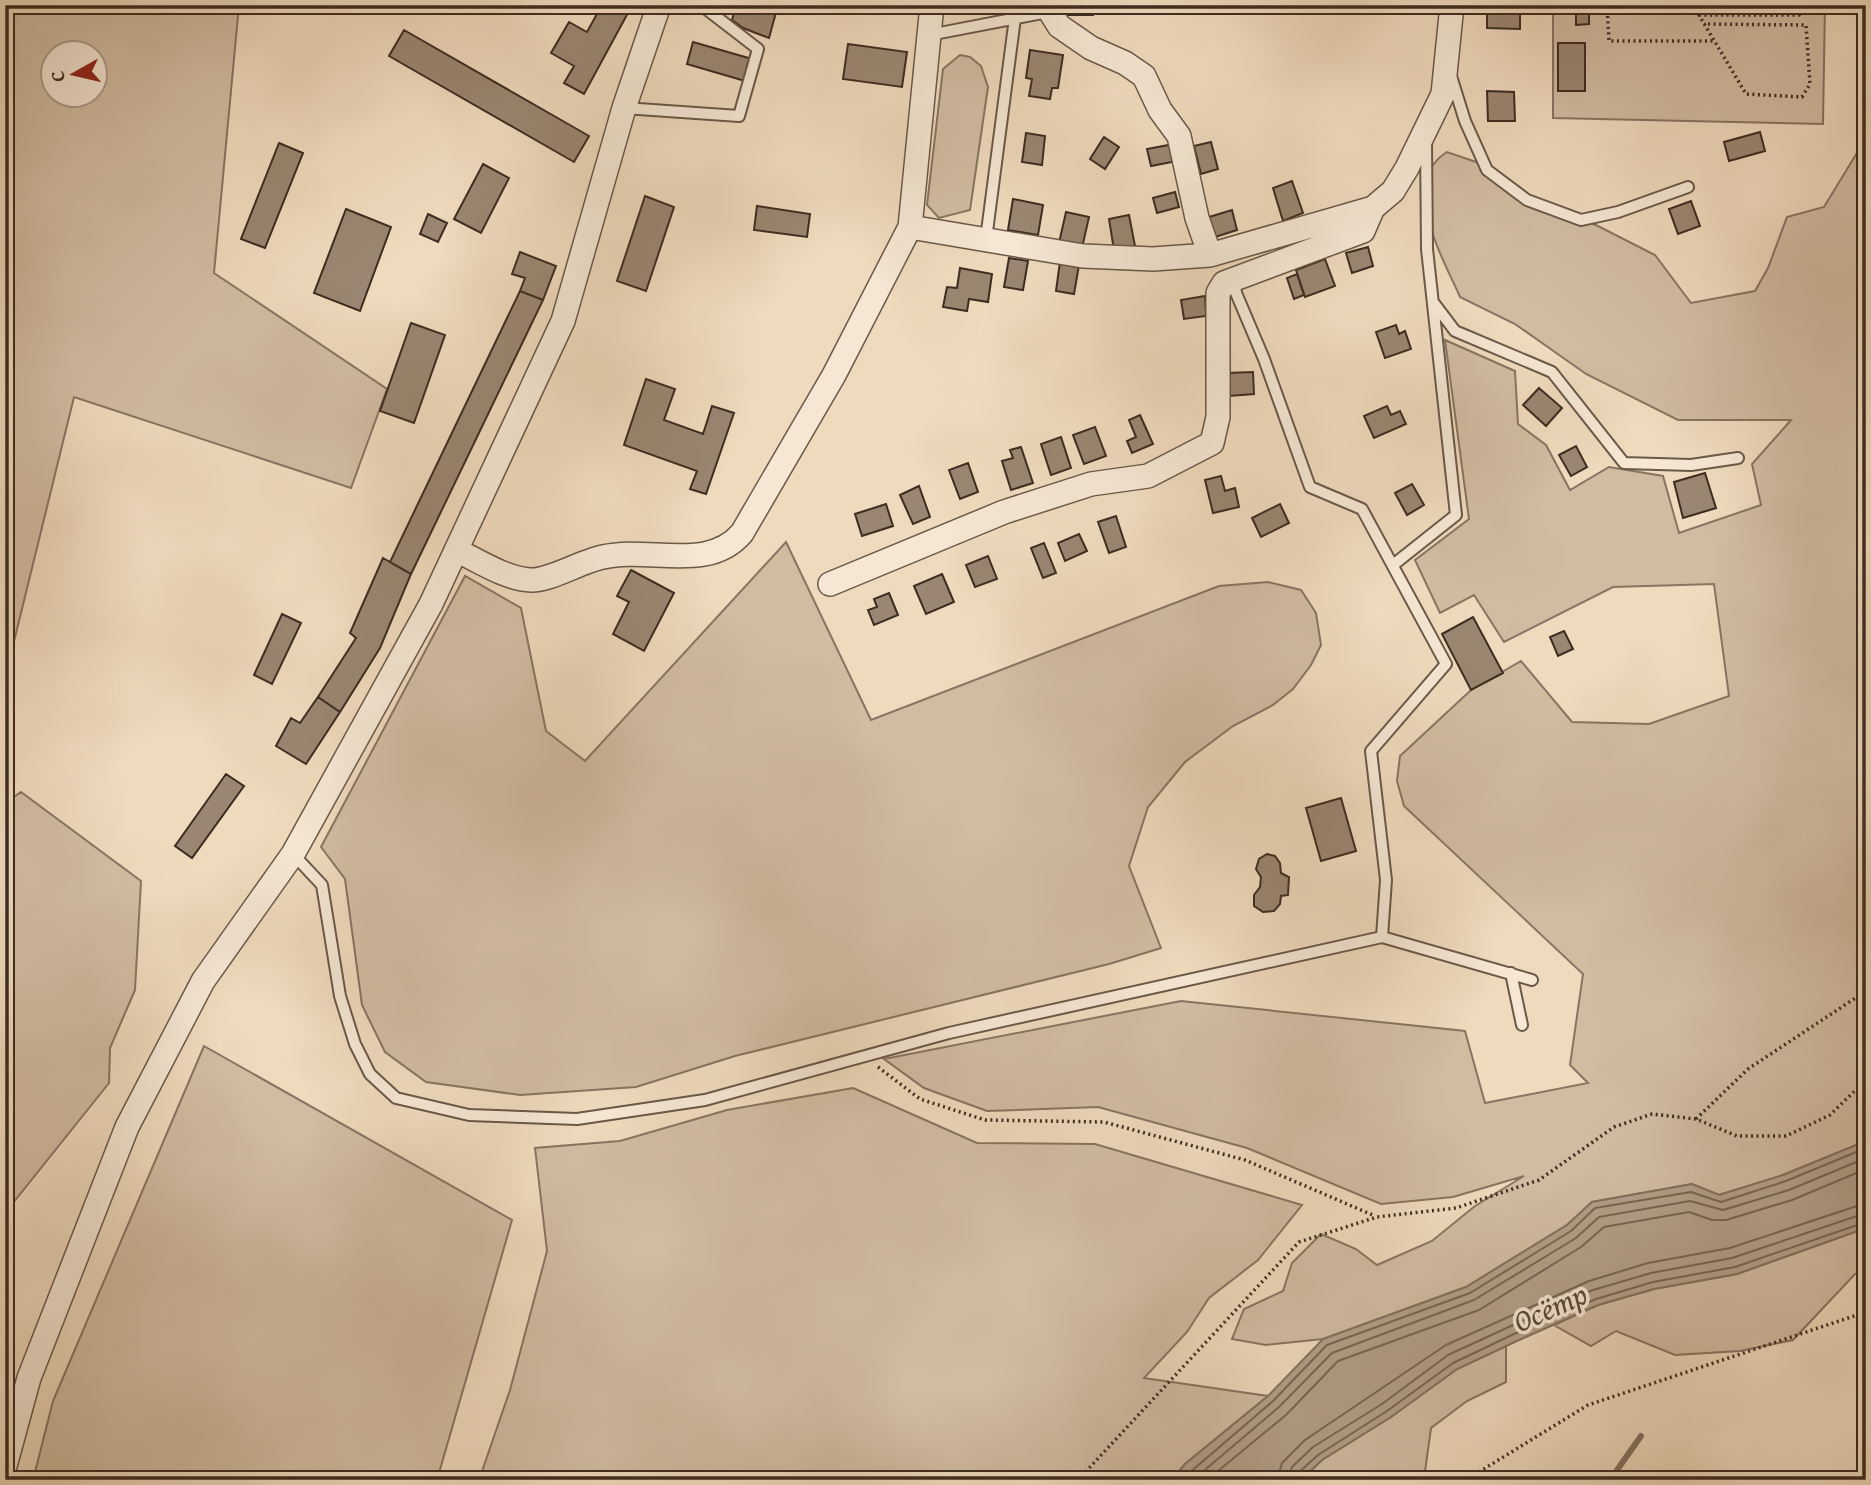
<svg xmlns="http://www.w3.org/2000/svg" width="1871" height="1485" viewBox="0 0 1871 1485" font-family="'Gentium Book Plus',serif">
<rect width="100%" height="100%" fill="#efdabd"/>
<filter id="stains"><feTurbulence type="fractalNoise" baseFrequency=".00286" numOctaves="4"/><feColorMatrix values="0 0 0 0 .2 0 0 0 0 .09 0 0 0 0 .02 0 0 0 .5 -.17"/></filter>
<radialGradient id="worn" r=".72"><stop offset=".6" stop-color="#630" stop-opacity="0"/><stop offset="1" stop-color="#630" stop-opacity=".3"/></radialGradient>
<path fill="#d1bca2" stroke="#877462" stroke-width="2" fill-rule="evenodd" d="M5,5H239L214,273L387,389L351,488L74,397L5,678ZM52,52H94V94H52Z
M1553,5H1825L1823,124L1553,118Z
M960,55L970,57L981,66L988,87L970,210L939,218L927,205L943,69Z
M1866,138V1141L1783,1175L1719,1195L1692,1184L1592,1202L1567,1225L1466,1287L1323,1339L1266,1345L1232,1339L1244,1309L1283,1291L1292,1263L1321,1234L1356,1249L1377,1265L1432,1241L1475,1206L1524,1176L1453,1197L1381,1204L1247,1148L1098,1107L987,1111L924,1088L884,1059L1181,1001L1465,1031L1485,1103L1588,1083L1570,1065L1583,974L1404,806L1397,781L1400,756L1471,690L1521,661L1572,722L1649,724L1729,696L1714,584L1613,587L1504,642L1474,595L1440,613L1415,560L1469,519L1445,340L1515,371L1518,424L1546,445L1570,490L1609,467L1663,476L1679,533L1761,505L1752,464L1791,420H1678L1586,374L1515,324L1460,297C1443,258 1398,182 1447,152L1479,163L1535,206L1596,225L1655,255L1691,303L1755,291L1768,268L1787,217L1824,207Z
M786,542L871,720L1219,586L1268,582L1301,590L1316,613L1321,645L1311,665L1293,689L1273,705L1233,726L1185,762L1148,807L1129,866L1161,948L1109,964L735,1056L636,1087L520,1095L426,1082L385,1052L362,1005L345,879L321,847L465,576L521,608L546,731L585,761Z
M21,792L141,881L135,990L110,1048L109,1083L5,1213V803Z
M204,1046L512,1220L437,1480H33L53,1401Z
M853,1088L977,1143L1095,1144L1302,1205L1258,1260L1209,1298L1187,1332L1144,1378L1268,1396L1185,1464L1172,1480H479L510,1390L547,1251L535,1148L620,1141L727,1110Z
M1866,1228V1270L1855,1274L1793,1340L1740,1351L1675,1355L1616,1331L1591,1346L1554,1325L1598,1305L1654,1289L1737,1274Z
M1506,1346V1382L1467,1401L1431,1428L1424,1479L1301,1480L1322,1460L1391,1417L1457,1369Z"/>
<path fill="#b29f88" stroke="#83715f" stroke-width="2" d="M1866,1141V1228L1737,1274L1654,1289L1598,1305L1517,1341L1457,1369L1391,1417L1322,1460L1301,1480H1172L1185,1464L1268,1396L1323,1339L1466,1287L1567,1225L1592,1202L1692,1184L1719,1195L1783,1175Z"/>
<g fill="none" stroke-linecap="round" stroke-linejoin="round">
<path stroke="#786654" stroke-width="2" d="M1181,1480L1273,1401L1327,1345L1470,1293L1571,1231L1595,1208L1691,1192L1721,1202L1786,1181L1866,1148
M1193,1480L1279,1407L1332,1353L1474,1300L1576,1238L1599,1217L1690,1201L1723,1210L1789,1190L1866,1158
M1207,1480L1286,1415L1338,1361L1479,1310L1581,1247L1604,1227L1689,1212L1712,1220H1726L1792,1200L1866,1169
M1277,1480L1282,1463L1305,1440L1446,1345L1589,1281L1648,1263L1730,1248L1866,1203
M1288,1480L1292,1467L1313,1447L1382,1404L1448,1355L1511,1326L1593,1290L1651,1273L1732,1258L1866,1213
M1297,1480L1298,1473L1318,1455L1387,1411L1453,1363L1514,1334L1596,1299L1653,1282L1735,1267L1866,1222"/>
<path stroke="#83715f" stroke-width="6" d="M1610,1480L1641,1436"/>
</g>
<path fill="#9a8672" stroke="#3d2c21" stroke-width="2" d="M474,5H492L489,13Z
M602,5H620L629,11L584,94L564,83L574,66L551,53L569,22L587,32Z
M736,5H778L769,38L743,28L732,20Z
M1066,5H1092L1093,15H1066Z
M1487,5H1520V29L1487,28Z
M1576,5H1589V24L1576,25Z
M404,30L589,136L574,162L389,56Z
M693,42L752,59L745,81L687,64Z
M1558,43H1585V91H1558Z
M848,44L907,52L902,87L843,79Z
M1030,50L1063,55L1058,88H1052L1050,99L1029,96L1032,79L1026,78Z
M1487,91L1514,92L1515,121H1488Z
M1760,132L1765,151L1729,161L1724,142Z
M1026,133L1045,136L1042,165L1022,162Z
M1104,137L1119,147L1105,169L1090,159Z
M1211,142L1218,169L1201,174L1194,146Z
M279,143L303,153L265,248L241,239Z
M1174,144L1177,161L1151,166L1147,149Z
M483,164L509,178L481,233L454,219Z
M1292,181L1303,213L1283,221L1273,188Z
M1175,192L1179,207L1157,213L1153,198Z
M645,196L674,207L646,291L617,281Z
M1013,199L1043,205L1038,235L1008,230Z
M1691,201L1700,226L1678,234L1669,209Z
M757,206L810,214L807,237L754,230Z
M346,209L391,227L360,311L314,293Z
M1232,210L1237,230L1212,238L1206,218Z
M1066,212L1089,217L1082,248L1059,243Z
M428,214L447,223L438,242L420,234Z
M1129,215L1135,246L1114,250L1109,219Z
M1368,247L1373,266L1352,273L1346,253Z
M520,252L556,266L543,300L520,291L525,278L512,274Z
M1009,258L1028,261L1023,290L1004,287Z
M1325,259L1335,286L1305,297L1296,270Z
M1060,262L1079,265L1074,294L1056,291Z
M960,268L992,274L988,302L969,299L967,311L943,307L947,287L957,288Z
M1297,274L1304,295L1294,299L1287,278Z
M520,291L543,300L411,574L390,562Z
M1205,296L1206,316L1184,319L1181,300Z
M411,323L445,335L414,423L380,411Z
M1396,325L1399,334L1405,331L1411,349L1385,358L1376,332Z
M1253,372L1254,394L1229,396L1227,373Z
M646,379L675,389L664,420L703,434L712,406L734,413L706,494L690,489L697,471L624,445Z
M1539,388L1562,408L1546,426L1523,405Z
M1387,406L1391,415L1400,411L1406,424L1374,438L1364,416Z
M1140,415L1153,444L1132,453L1127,441L1136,437L1129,420Z
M1095,427L1106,456L1084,464L1073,435Z
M1061,437L1071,468L1051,475L1041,444Z
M1576,446L1587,467L1571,476L1559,455Z
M1021,447L1033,483L1011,490L1002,461L1013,458L1010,450Z
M968,463L978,492L960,499L949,470Z
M1705,473L1716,508L1683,518L1674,482Z
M1221,476L1225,491L1235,488L1239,507L1213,513L1205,480Z
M1412,484L1424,505L1407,515L1395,493Z
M919,486L930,517L913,524L900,495Z
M886,504L893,526L862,536L855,514Z
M1280,504L1289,523L1261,537L1252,518Z
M1116,516L1126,547L1109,553L1098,522Z
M1079,534L1087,551L1065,561L1058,543Z
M1044,543L1056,573L1043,578L1031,548Z
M988,556L997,579L975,587L966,565Z
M383,558L411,574L380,648L340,712L318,697L356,638L350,633Z
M631,570L674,593L644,651L613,634L629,602L617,596Z
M942,574L954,602L926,614L914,586Z
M889,593L898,615L874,625L868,610L877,607L874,599Z
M282,614L301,623L272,684L254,675Z
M1473,617L1503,673L1471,690L1442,634Z
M1564,631L1573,649L1558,656L1550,637Z
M318,697L340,712L306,764L276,746L291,718L300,723Z
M226,774L244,786L192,858L175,846Z
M1341,798L1356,851L1321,861L1306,808Z
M1267,854L1275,856L1280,863L1281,873L1289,877L1288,895L1281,896L1280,904L1274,911L1263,912L1254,906V895L1260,887L1261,877L1256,869L1259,859Z"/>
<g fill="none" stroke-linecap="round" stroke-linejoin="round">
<g stroke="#6a5848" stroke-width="14">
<path id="lane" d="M929,35L1048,12
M1451,76L1465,121L1487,170L1527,200L1581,220L1618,212L1688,187
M624,108L739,116L758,49L701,5
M986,239L1015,18
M1234,279L1236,293L1264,359L1310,487L1362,509L1446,664L1371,751L1386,880L1382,937
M1433,302L1455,331L1552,372L1624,463L1691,465L1738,458
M1393,565L1456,515L1427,249L1426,141
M293,854L322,885L340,996L355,1044L370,1074L396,1098L469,1115L577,1119L705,1100L949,1033L1382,937L1532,980
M1511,973L1522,1025"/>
</g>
<g stroke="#6a5848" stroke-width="26">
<path id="street" d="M1046,5L1059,26L1091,48L1125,63L1144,76L1160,110L1179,136L1197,218L1210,255
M910,227L1083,256L1153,259L1210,255L1373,208
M456,550C479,561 506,579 531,580C549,581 582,561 603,557C649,546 708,573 742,533L834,375L910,227L932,5
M830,584L1004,512L1091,484L1148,476L1212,443L1218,417V293L1224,283L1363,231L1373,208L1393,191L1407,168L1443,94L1452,5
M5,1466L29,1378L127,1127L203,981L293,854L431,604L563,321L624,108L659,5"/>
</g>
<path stroke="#3d2c21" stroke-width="3.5" stroke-dasharray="2 3.5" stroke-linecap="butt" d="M1607,5L1609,41H1714
M1693,5L1746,94L1802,97L1810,84L1806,25L1704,24
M1699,15H1799L1807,5
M878,1067L920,1099L985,1120L1104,1122L1245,1160L1375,1216
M1696,1119L1748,1069L1866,991
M1078,1480L1299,1242L1377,1217L1456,1208L1539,1180L1614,1127L1652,1114L1696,1119L1737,1136H1786L1830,1115L1866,1080
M1472,1480L1474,1475L1588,1405L1866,1312"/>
<use href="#lane" stroke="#f5e7d4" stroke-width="10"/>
<use href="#street" stroke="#f5e7d4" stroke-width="23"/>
</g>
<g text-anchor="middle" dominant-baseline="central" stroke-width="7" stroke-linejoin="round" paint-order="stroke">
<g font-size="30" font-style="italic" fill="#5a493b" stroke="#f5e7d4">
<text transform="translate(1550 1307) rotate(-24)">Осётр</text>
</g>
</g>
<rect width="1871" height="1485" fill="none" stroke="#efdabd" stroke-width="28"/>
<rect x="7" y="7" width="1857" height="1471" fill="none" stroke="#3d2c21" stroke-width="3.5"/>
<rect x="14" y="14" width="1843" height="1457" fill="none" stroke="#3d2c21" stroke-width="2"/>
<g transform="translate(74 74) rotate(262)"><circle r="33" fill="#f5e7d4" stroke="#ab9c8c" stroke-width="2"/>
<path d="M0-5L12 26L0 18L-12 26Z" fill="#8f2418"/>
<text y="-10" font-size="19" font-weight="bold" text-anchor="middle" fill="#3d2c21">С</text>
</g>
<rect width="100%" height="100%" filter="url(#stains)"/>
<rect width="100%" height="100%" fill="url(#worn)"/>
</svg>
